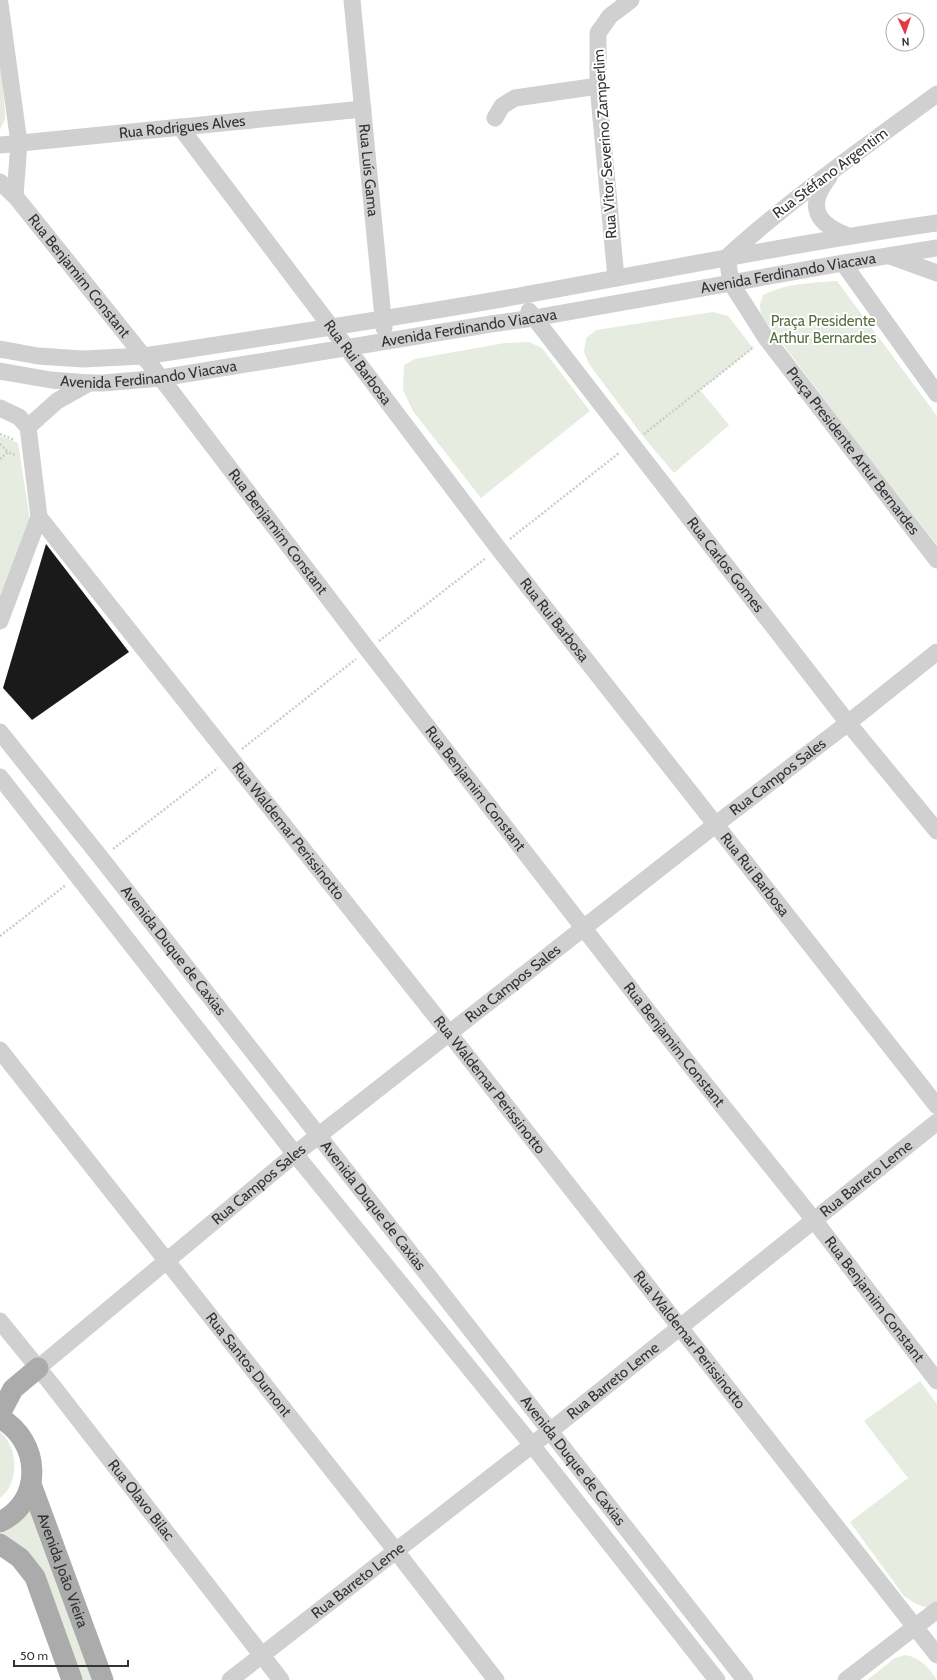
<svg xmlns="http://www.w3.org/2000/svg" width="937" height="1680" viewBox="0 0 937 1680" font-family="Cabin,sans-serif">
<rect width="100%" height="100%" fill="#fff"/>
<path fill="#e6ecdf" d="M0,58L5,111V119L0,129Z
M837,281L937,416V545L855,440L761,315L760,305L763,295C788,283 810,283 837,281Z
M713,312L728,316L753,348L700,390L729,425L674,473L642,435L589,364L584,352L586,338L596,330Z
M529,342L542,348L590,411L481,498L413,411L403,390L404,365L415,359L505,343Z
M0,436L18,443L30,520L0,607Z
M920,1381L937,1404V1606C925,1611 914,1603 904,1596L850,1522L908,1478L864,1421Z
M0,1432C16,1445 18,1471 9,1488C7,1492 3,1495 0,1498Z
M32,1505L95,1680H78L49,1599L0,1534C14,1527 23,1518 32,1505Z
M905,1655C920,1657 929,1668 937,1680H867L895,1658Z"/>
<path fill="#1a1a1a" d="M46,544L129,652L32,720L3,688Z"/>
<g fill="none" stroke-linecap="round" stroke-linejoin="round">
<path stroke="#cdcdcd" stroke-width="2.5" stroke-dasharray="2 2" stroke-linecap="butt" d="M0,434L14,440
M644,434L754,347
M0,444L8,452
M0,459L8,452L15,455
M510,539L619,453
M379,641L486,558
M242,749L356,659
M113,849L218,768
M0,936L66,885"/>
<g stroke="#d0d0d0" stroke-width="17">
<path id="s1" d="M352,0L384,328"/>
<path d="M0,4L19,143L15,196"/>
<path id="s2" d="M937,94C866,146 793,197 727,257L731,283L766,338L937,560"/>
<path d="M495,118L502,106L515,98L598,86"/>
<path id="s3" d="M180,127L498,548L937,1106"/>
<path id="s4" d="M0,145L363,109"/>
<path d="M829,177C824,184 818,192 817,200C813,220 833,230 848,236"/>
<path id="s5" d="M0,182L15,196L161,378L368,650L689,1064L814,1220L937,1381"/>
<path d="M890,256L937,273"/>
<path d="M843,263L937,394"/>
<path d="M616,278L598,86V33L610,16L631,0"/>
<path id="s6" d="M529,311L848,723L937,831"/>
<path d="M0,349L38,356L83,359L144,356C269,337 394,318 519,296C658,271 797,243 937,223"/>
<path id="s7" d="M0,371L51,380L89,383H103L161,378L491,324L534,318L843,263L937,248"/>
<path d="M0,408L19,417L28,427"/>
<path d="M28,427L57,401L89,383"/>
<path id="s8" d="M39,517L449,1033L937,1655"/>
<path d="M0,621L39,517L28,427"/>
<path id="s9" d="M0,732L101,858L745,1680"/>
<path d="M0,777L295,1154L532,1445L717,1680"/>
<path id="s10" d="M0,1050L396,1551L496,1680"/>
<path id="s11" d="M0,1321L52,1385L281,1680"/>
<path id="s12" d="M38,1368L295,1154L715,825L848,723L937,652"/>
<path id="s13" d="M230,1680L550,1431L937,1122"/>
<path d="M846,1680L937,1610"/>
</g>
<g stroke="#ababab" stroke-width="21">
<path d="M3,1408L13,1389L38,1368"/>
<path d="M0,1418C41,1441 44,1501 0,1522"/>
<path id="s14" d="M31,1484L103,1680"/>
<path d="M0,1544L20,1558L35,1577L72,1680"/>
</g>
</g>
<g text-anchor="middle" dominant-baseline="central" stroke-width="4" stroke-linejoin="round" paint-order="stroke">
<g font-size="15" fill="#333" stroke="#fff">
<text stroke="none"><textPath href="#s4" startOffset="183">Rua Rodrigues Alves</textPath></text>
<text transform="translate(605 144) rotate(-94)">Rua Vítor Severino Zamperlim</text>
<text stroke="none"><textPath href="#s1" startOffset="171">Rua Luís Gama</textPath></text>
<text transform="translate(830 173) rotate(-37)">Rua Stéfano Argentim</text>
<text stroke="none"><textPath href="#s7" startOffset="798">Avenida Ferdinando Viacava</textPath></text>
<text stroke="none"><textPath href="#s5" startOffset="123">Rua Benjamim Constant</textPath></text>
<text stroke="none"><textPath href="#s7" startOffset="474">Avenida Ferdinando Viacava</textPath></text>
<text stroke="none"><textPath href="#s3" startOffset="295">Rua Rui Barbosa</textPath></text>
<text stroke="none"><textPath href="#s7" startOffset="150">Avenida Ferdinando Viacava</textPath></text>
<text stroke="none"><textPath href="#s2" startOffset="500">Praça Presidente Artur Bernardes</textPath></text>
<text stroke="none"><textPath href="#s5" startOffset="447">Rua Benjamim Constant</textPath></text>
<text stroke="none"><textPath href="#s6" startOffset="321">Rua Carlos Gomes</textPath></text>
<text stroke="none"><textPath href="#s3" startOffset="619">Rua Rui Barbosa</textPath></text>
<text stroke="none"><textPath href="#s12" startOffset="947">Rua Campos Sales</textPath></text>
<text stroke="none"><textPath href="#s5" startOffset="771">Rua Benjamim Constant</textPath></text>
<text stroke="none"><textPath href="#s8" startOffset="401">Rua Waldemar Perissinotto</textPath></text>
<text stroke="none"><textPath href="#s3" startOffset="943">Rua Rui Barbosa</textPath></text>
<text stroke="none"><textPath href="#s9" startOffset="279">Avenida Duque de Caxias</textPath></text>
<text stroke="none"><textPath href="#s12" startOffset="611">Rua Campos Sales</textPath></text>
<text stroke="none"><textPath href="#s5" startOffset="1095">Rua Benjamim Constant</textPath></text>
<text stroke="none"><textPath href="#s8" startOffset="725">Rua Waldemar Perissinotto</textPath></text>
<text stroke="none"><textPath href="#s13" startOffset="810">Rua Barreto Leme</textPath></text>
<text stroke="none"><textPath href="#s12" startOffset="287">Rua Campos Sales</textPath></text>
<text stroke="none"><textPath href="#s9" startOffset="603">Avenida Duque de Caxias</textPath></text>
<text stroke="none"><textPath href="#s5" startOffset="1419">Rua Benjamim Constant</textPath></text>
<text stroke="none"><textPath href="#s8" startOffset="1049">Rua Waldemar Perissinotto</textPath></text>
<text stroke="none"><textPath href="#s10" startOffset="401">Rua Santos Dumont</textPath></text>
<text stroke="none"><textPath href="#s13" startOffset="486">Rua Barreto Leme</textPath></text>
<text stroke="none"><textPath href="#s9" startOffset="927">Avenida Duque de Caxias</textPath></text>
<text stroke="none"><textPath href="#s11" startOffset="228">Rua Olavo Bilac</textPath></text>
<text stroke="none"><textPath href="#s14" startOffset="92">Avenida João Vieira</textPath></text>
<text stroke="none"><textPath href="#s13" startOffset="162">Rua Barreto Leme</textPath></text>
</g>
<g font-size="15" fill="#56703f" stroke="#fff">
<text x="823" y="321">Praça Presidente<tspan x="823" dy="17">Arthur Bernardes</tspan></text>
</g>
</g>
<g transform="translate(905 32) rotate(177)"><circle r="19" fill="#ffffff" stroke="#adadad"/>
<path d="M0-3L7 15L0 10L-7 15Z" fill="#e63946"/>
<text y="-6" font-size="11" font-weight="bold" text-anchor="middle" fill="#333333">N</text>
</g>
<path d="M14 1660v6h114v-6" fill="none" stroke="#333333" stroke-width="2"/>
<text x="20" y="1660" font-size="12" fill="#333333" stroke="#ffffff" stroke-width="3" paint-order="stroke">50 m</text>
</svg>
